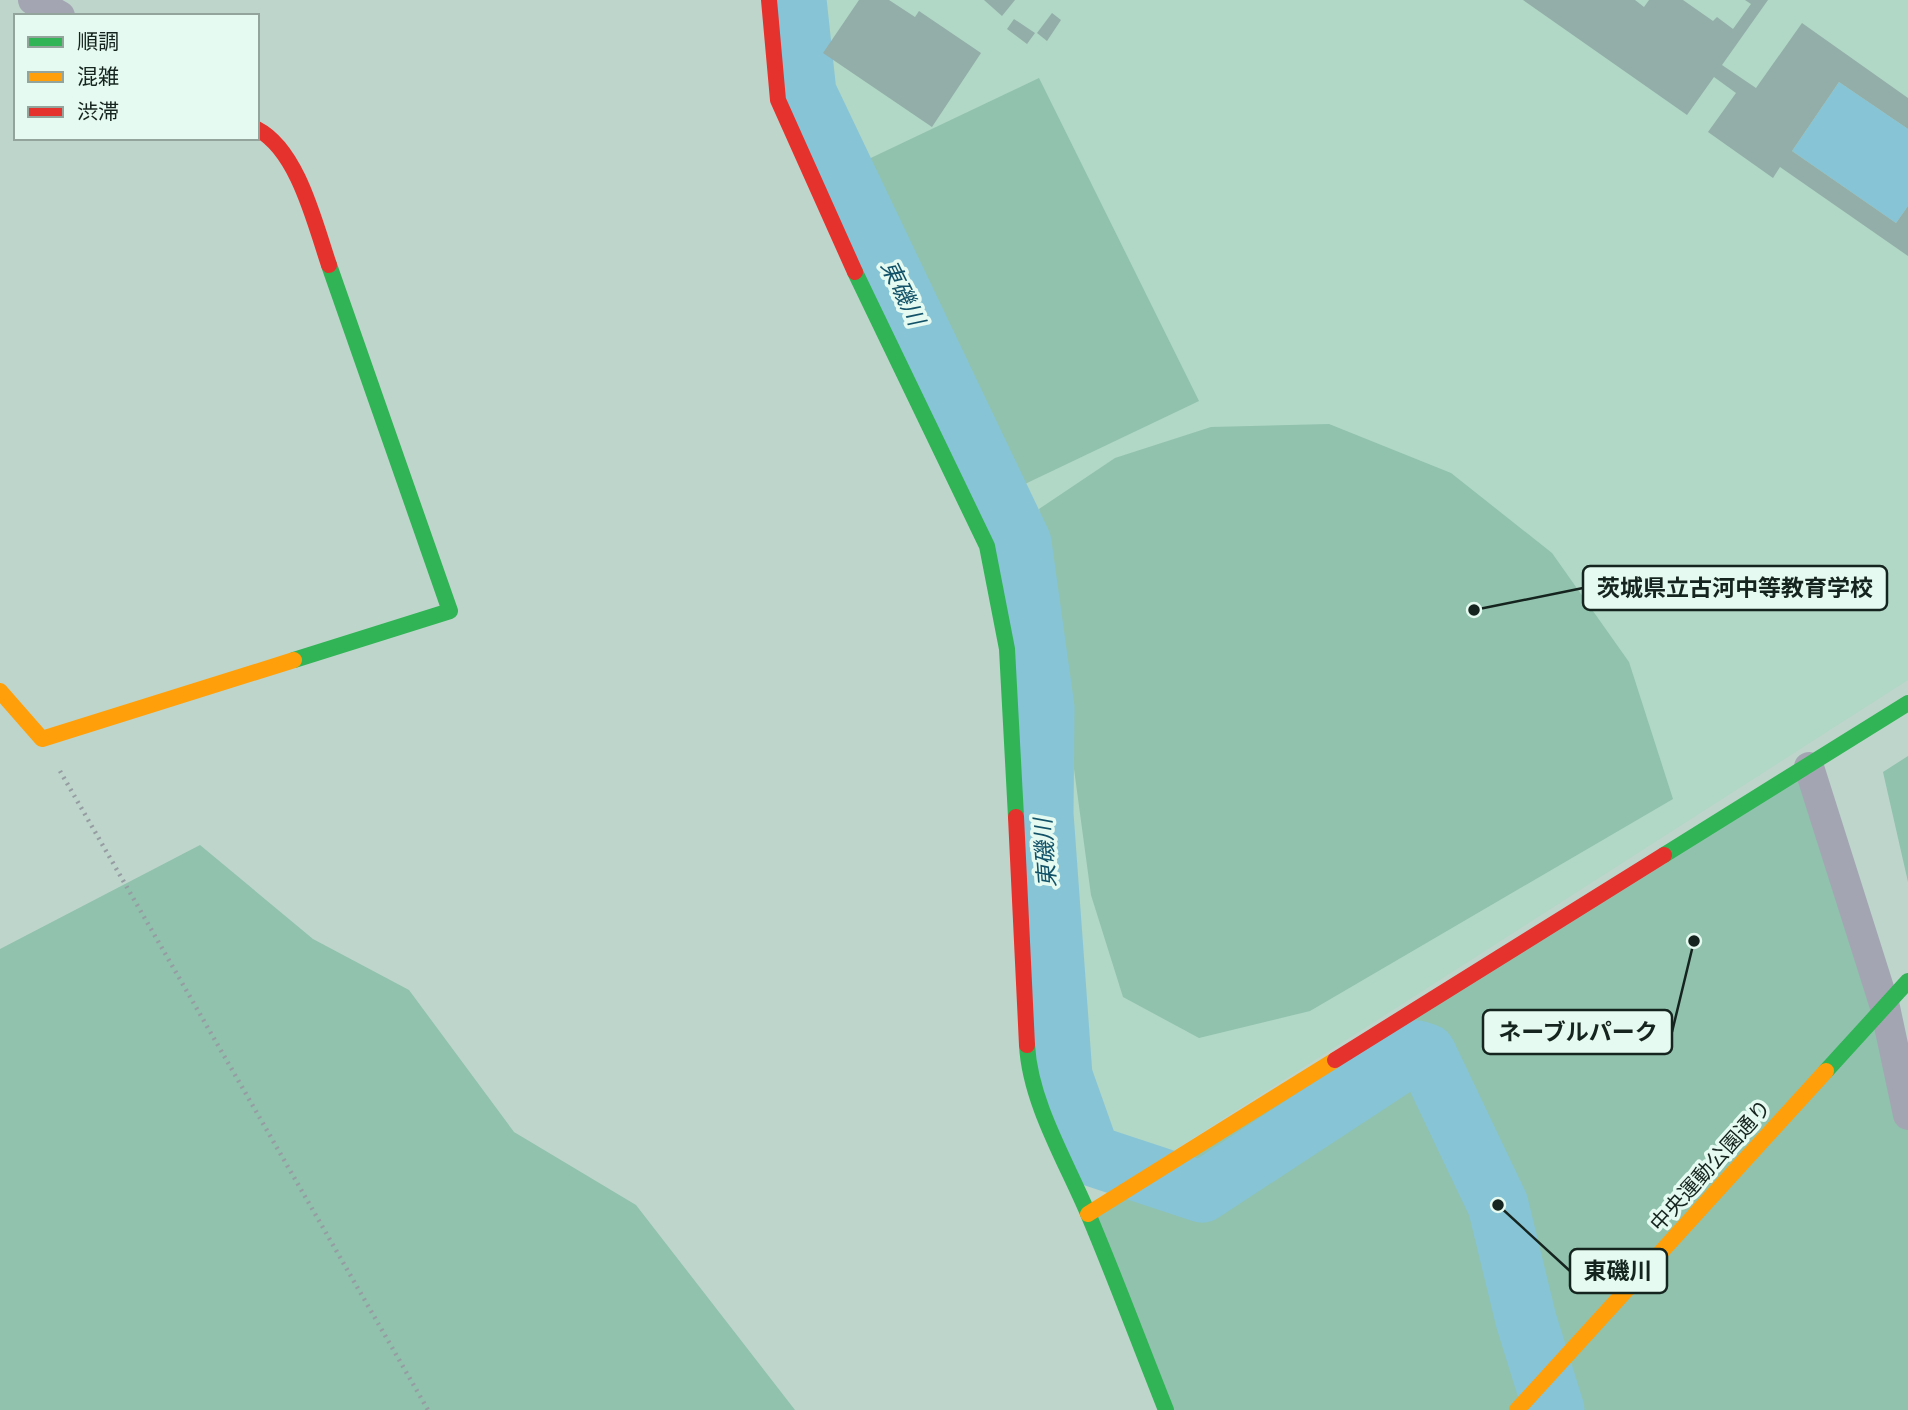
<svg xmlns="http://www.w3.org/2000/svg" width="1908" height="1410" viewBox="0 0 1908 1410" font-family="'Varela Round','Noto Sans JP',sans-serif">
<rect width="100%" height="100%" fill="#bed5cb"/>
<path fill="#b1d7c6" d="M804,0H1908V680L1140,1172L1104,1159L1067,1057L1052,824L1054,697L1029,541L812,89Z"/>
<path fill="#90c2ae" d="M1039,78L1199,401L1010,491L854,166Z
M1329,424L1451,473L1552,553L1629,662L1673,799L1310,1011L1199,1038L1123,997L1091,895L1039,509L1115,458L1211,427Z
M1908,756V882L1883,772Z
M1809,767L1908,1115V1410H1165L1088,1214Z
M200,845L313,939L409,990L514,1132L636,1205L795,1410H0V949Z"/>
<path fill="#87c4d6" d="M1839,82L1908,129V206L1896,223L1792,151Z"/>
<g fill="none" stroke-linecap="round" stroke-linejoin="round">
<path stroke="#87c4d6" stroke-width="61" d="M796,0L806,93L1021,543L1044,708L1043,814L1062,1076L1090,1155L1202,1192L1417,1051L1426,1054L1498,1205L1526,1320L1554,1410"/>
</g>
<path fill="#93aea8" d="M859,0H889L915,17L919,11L981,53L932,127L823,53Z
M984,0H1015L1002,16Z
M1523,0H1635L1644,7L1649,0H1683L1713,21L1717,17L1733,29L1751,4L1745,0H1768L1722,65L1756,88L1802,23L1908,98V129L1839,82L1792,151L1896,223L1908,206V256L1780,167L1773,178L1708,132L1736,93L1714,77L1687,115Z
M1052,13L1061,20L1047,41L1037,33Z
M1014,19L1035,33L1027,44L1007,29Z"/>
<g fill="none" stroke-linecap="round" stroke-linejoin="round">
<path stroke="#969da2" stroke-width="4.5" stroke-dasharray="2 5" stroke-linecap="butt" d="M60,771L428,1410"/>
<path stroke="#a3a6b2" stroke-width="30" d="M33,0L60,16
M1809,767L1885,1007L1908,1115"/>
<path stroke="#30b455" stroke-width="16" d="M855,272L987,546L1007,649L1016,817
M294,660L450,611L329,265
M1664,855L1908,703
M1027,1045C1030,1103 1067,1163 1089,1216C1116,1280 1140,1345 1166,1410
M1826,1071L1908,981"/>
<path stroke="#ff9f0a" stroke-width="16" d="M0,691L42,739L294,660
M1088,1214L1335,1060
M1517,1410L1826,1071"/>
<path stroke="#e5322d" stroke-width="16" d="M769,0L778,100L855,272
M257,129C298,150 315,224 329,265
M1016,817L1027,1045
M1335,1060L1664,855"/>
</g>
<g text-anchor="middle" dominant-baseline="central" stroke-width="7" stroke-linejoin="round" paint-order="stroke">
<g font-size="21" fill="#15241e" stroke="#e5faf0">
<text transform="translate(1711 1166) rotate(-48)">中央運動公園通り</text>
</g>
<g font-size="23" font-style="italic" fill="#135369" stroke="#e5faf0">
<text transform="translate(902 293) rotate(64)">東磯川</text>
<text transform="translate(1046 853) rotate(-94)">東磯川</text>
</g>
</g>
<path fill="none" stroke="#15241e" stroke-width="2.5" d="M1474 610L1583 588M1694 941L1672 1032M1498 1205L1570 1271"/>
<g fill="#15241e" stroke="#e5faf0" stroke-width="2.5">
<circle cx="1474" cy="610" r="7"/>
<circle cx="1694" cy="941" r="7"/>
<circle cx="1498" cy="1205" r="7"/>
</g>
<g fill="#e5faf0" stroke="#15241e" stroke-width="2.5">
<rect x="1583" y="566" width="304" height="44" rx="7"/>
<rect x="1483" y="1010" width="189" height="44" rx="7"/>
<rect x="1570" y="1249" width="97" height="44" rx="7"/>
</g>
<g font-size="23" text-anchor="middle" font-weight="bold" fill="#15241e">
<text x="1735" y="596">茨城県立古河中等教育学校</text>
<text x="1578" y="1040">ネーブルパーク</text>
<text x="1618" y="1279">東磯川</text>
</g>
<rect x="14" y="14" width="245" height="126" fill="#e5faf0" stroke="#92a49c" stroke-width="2"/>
<rect x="28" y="37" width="35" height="10" fill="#30b455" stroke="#92a49c" stroke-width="2"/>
<text x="77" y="49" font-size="21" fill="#15241e">順調</text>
<rect x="28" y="72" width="35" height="10" fill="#ff9f0a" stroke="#92a49c" stroke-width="2"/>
<text x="77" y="84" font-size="21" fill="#15241e">混雑</text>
<rect x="28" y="107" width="35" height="10" fill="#e5322d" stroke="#92a49c" stroke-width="2"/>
<text x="77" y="119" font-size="21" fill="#15241e">渋滞</text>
</svg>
